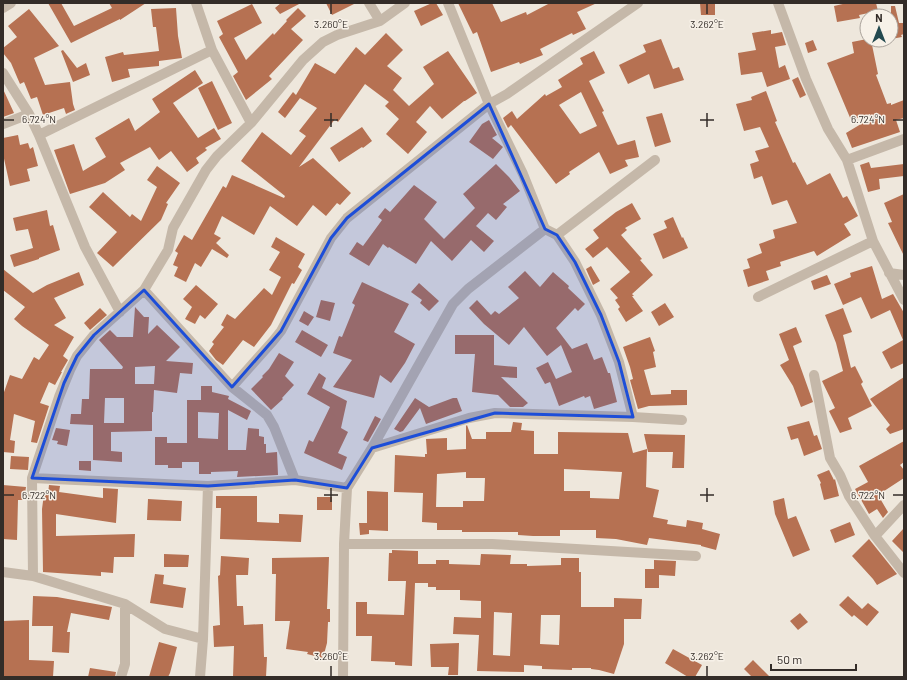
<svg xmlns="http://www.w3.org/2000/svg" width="907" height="680" viewBox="0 0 907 680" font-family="Barlow,sans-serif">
<rect width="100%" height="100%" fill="#eee7dc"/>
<path fill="#b67152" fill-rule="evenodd" d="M48,3H61L74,26L112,8L109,3H146L120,20V19L71,43Z
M281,3H301L280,14L275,8Z
M326,3H356L332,15Z
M432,3H436L443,15L421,26L414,11Z
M458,3H492L501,22L526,12L527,15L550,3H597L577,12L586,29L573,35L572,33L540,49L543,55L520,64L519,62L491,72L477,32L473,34Z
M700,3H715V15H701Z
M847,3H876L878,11L859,15L860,18L837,22L834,6Z
M252,4L262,23L234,38L246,60L273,33L274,35L287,21L286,20L298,8L306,16L291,29L303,40L269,76L272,79L246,100L233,76L238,72L219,37L223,34L217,21Z
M891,6H895L899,23H904V34L901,35L902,37L891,39Z
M176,8L178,36L182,58L159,61V66L128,69L130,77L112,82L105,57L123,52L124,55L159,51L156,27H153L151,9Z
M29,9L59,46L34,58L45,85L70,82L73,104L75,110L68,113L66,114L64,108L43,115L37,97L31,99L24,82L20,84L11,63L3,53V48L17,37L8,26Z
M771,30V34L782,32L786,45L775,47L779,68L785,65L790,79L767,87L762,72L741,75L738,53L756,50L752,33Z
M386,33L403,50L387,66L402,78L393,90L409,106L434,84L423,67L448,51L477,93L465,101H464L442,119L430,106L416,122L427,132L408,154L386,134L399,119L385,106L389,102L365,84L338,122L335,119L299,167L313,158L351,193L340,205L337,203L326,216L313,205L297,226L270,206L254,235L222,216L214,234L221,238L216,243L229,255L227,258L212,249L201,267L195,263L186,282L174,276L178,267L173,265L178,253L175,251L184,235L192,240L223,186L226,188L232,175L284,198L285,196L241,161L262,132L291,155L306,136L299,131L317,108L300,98L285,118L278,112L293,92L296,95L315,63L335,74L356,47L365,55Z
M661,39L673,69L679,67L684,80L654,89L649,74L628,84L619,65L646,52L643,45Z
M867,39V40H871L878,74L876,75L887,104L891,103V105L904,100V118L896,120L900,132L852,148L846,133L871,118L870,114L851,120L827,63L854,53L852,42Z
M813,40L817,50L808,53L805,43Z
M63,50L77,68L86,63L90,75L73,82L61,51Z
M594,51L605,73L589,81L604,111L602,112L617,144L618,145L635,140L639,157L625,160L628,166L610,174L599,152L569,172L570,174L556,184L511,125L508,128L503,118L512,111L517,119L545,94L546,96L562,87L558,80L583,64L580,58ZM581,92L597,126L580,134L559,105Z
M195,70L203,83L173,103L198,138L214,128L221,139L205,148L207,150L196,158L199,163L187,172L171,151L159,160L150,147L120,163L125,170L105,183L70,194L54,150L74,144L83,171L106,157L95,138L129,118L135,131L160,112L152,99Z
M798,77L806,95L800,98L792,80Z
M212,81L232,123L218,130L198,88Z
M3,89L14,113L3,117Z
M766,91L777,121L775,122L793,163L795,162L807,185L830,173L843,198L847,196L858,216L844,224L851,235L817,256L814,251L780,262L781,266L766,271L769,280L748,287L743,270L750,268L747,259L762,253L759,244L775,238L773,230L797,223L787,200L772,205L762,176L754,179L750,164L759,161L755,151L769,147L760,127L744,131L736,104L752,100L751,97Z
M662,113L671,142L655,147L646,117Z
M489,120L497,135L492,138L503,147L493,159L469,142L482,124Z
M362,127L372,141L363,148L362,147L339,162L330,148Z
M18,135L20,145L28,143L30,149L33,147L38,166L27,169L30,181L10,186L3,154V138Z
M869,162L871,168L904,164V176L879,179L880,189L868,192L860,165Z
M496,164L509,177L520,191L503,204L507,207L496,220L488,213L476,226L494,241L484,252L471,240L452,261L431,241L416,264L389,247L388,248L383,244L369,266L349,254L357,242L363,246L382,220L378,217L385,208L390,212L414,185L437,202L424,219L444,239L475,208L463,194Z
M157,166L180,183L166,203L168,204L161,220L113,267L97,253L117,232L89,207L103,192L130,217L132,214L141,221L157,187L147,180Z
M904,194V256L888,223L892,222L884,203Z
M632,203L641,219L625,228L627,230L621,235L642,259L640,260L653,275L632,294L634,296H632L643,311L626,322L618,309L620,307L615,300L618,298L610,289L630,272L607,247L593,258L585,249L599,238L593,230L616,212Z
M47,210L50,226L53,225L60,250L39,258V259L14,267L10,255L33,248L28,229L16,231L13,218Z
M673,217L682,238L683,237L688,248L663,259L653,234L667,228L664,221Z
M276,237L305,254L298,267L302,270L294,284L292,283L271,325L254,347L243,340L223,365L216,360L209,351L214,344L212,342L224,327L221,325L227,314L235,319L264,288L272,295L281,277L269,270L280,252L271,247Z
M591,266L600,281L593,285L586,269Z
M872,266L882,299L893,294L904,313V363L891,369L882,352L903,340L890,310L871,319L861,297L843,305L834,284L851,277L850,273Z
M3,269L33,293L47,285L79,272L84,285L54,298L66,318L54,325L74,337L63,356L68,360L61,372H62L55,385L49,382L40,403L49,406L37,443L31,442L35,421L14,414L10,440L15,441L14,453L3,452V395L10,375L22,379L34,357L39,360L49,345L22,326L14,319L25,307L3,290Z
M525,271L540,287L553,272L569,286L568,288L585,304L578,311L575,308L556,328L572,349L587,343L594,360L602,357L608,373H610L617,402L594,409L590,396L585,398L584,396L559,406L550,382L545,384L536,368L548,362L556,379L572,372L561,345L547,356L524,327L509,345L484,324L469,308L477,300L491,315L495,311L499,314L519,298L508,287Z
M827,275L831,284L814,290L811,281Z
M362,282L409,304L394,332L415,344L405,363L391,383L380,375L374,398L333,387L352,360L333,353L339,336L342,337L355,305L352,303Z
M419,283L439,301L429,311L420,303L422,300L411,292Z
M196,285L218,304L205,319L200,315L195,324L185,319L192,307L183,299Z
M321,300L335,303L330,321L316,317Z
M665,303L674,317L659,326L651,312Z
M135,307L144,317H149L148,334L157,325L180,347L166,361L193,363L192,374L180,373L177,393L154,390L153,412H152V431L111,432V451L122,452V462L93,460V425L70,424L71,414H81L82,399H89L90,369H122L123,367L99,340L110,330L117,337H133ZM155,366L154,384H135V367ZM105,398H124V423H104Z
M100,308L107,315L90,330L84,323Z
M843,308L852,332L843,335L851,368L855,366L863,382L861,384L872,406L848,418L852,429L840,433L829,411L835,408L822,381L843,371L836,343L825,315Z
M304,311L314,317L308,326L299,321Z
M796,327L802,342L793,346L813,402L801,407L793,386L780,365L789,360L779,334Z
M302,330L328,345L321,357L295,342Z
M455,335H494V365L517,367V378L501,377L528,403L523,407H510L498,395L472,392L475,354H455Z
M650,337L655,351L653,352L656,367L644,370L651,395L671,394V390H687V405L649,406L638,409L630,380L633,379L630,367L623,347Z
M279,353L294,362L285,376L294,385L282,398L283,399L271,410L251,389L263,377L262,376L269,369Z
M319,373L326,378L322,388L347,401L341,428L348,432L338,453L347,457L342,470L304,453L309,440L313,442L330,407L307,394Z
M904,377V429L890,434L886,429L890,425L870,399Z
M201,386H212V392L229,396L228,399L251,411L247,420L228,410V450H246L248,428L259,429V436L264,437V444H266V453L277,452L278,475L237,477L238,471L211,472V474H199V462H182V468H168V465H155V437H167V443H187V400H201ZM198,412L219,413L218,439L198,438Z
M415,398L429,407L453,398H457L462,411L426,424L420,408L403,431L400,432L394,429Z
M375,416L381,419L368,442L363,440Z
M809,421L814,436L817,435L822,449L804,456L798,438L791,440L787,427Z
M513,422L522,423L521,430L534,431V454H558V432L628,433L633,453L647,449L646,487L659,490L653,517L668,520L667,524L686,527L687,520L703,523L702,529L720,534L716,550L701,546V545L649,538L647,545L616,539L596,538V530H560V536H533L518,535V532H462V530H437V523L422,522L423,493L394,492L395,455L425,457V454H427L426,439L447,438V450L466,449V426L467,425L472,439H486V432H511ZM564,469L622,472L619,499L590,498V491H564ZM466,472V478H485L484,501H463V507H436L437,474Z
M56,428L70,430L67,446L57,444L58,441L52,440Z
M644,434L685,435L684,468H672L673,452H648Z
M904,441V462L900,465L904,470V478L878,495L888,512L883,518L877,509L869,514L855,489L868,482L859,466Z
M11,456L29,457L28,470L10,469Z
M79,461H91V471L79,470Z
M829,470L834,480L835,479L839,496L824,500L820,484L821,483L817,475Z
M3,485L26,487L24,500H18L17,540L3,539Z
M49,485L60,486L59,492L103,498V488L118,489L116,523L56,514V536L135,534L134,557H114L113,573L101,572V576L43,572L42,509L44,494H48Z
M367,491L388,492V531L369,530V534L360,535L359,523H367Z
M216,496H257V522L279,523V514L303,515L301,542L220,539L221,508H216Z
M317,497H332V510H317Z
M784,498L788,519L796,516L810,550L793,557L775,514L773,501Z
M148,499L182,501L181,521L147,520Z
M850,522L855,535L835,543L830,530Z
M904,528V553L892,541Z
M869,539L897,574L877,585L873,579L852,556Z
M392,550L418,551V564H436V560H449V564L480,565L481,554L511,555L510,564H527V566L561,565V558H579V572H581V607H614V598L642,599L641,619H624V644L614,674L599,670L591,669V668H572V670L542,669V666L524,665V672L477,671L479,635L453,634L454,617L481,618V601L460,600V590H436V587H428V583H415L412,666L395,665V662L371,661L372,636H356V602H367V614L404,615L406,581H388L389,553H392ZM494,612L512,613L510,656L493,655ZM541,615H560L559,645L540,644Z
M164,554L189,555L188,567H164Z
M221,556L249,558L248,575H236L237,606H243L244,625L263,624L264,657H267L266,677H233L234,646L214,647L213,626L220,625L218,576L220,575Z
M329,557L327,609H330V622H328L327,643L323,658L307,654L308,652L286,649L290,621H275L276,574H272V558Z
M654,560L676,561L675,576L659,575V588H645V569H654Z
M155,574L164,575L163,584L186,588L183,608L150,603Z
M33,596L57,597L112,607L109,620L71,613L67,632H70L69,653L52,652L53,626H32Z
M848,596L862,609L868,603L879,612L867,626L854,615L852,617L839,605Z
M800,613L808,622L798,630L790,621Z
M29,620V660L54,661L53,677H3V621Z
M159,642L177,647L170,673L168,677H149Z
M459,643L458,675H448L449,667H431L430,644Z
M673,649L702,665L695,677H688L665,663Z
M753,660L770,677H752L744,669Z
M90,668L116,672L115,677H88Z"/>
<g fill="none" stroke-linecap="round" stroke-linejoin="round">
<path stroke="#c5b8a9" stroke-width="10" d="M196,3L212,50L251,123
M369,3L380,21
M778,3L806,79L828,129L847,160L873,241L904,300
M3,8L11,3
M3,73L29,114L39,135L85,247L120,312
M3,124L29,114
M39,135L212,50
M847,160L904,139
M545,229L557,235L575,262L601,315L619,362L633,417
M557,235L655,160
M889,273L904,275
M144,290L232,387L267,415L274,427L295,480
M758,297L873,241
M814,375L830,458L840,475L849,496L875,536L904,573
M232,387L273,341L281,331L331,238L347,218L489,104L448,3
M372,448L469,418L495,413L633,417L682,420
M32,478L208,486L295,480L347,488
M875,536L904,505
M344,544H492L696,556
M3,572L33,576L32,478L59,397L70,370L77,356L94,335L144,290L168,250L173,228L206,170L217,156L251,123L303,60L323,42L337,35L380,21L405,3
M33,576L125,604L165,629L203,639
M121,677L125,664V604
M200,677L203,639L208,486
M343,677L344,544L347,488L372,448L453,304L468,289L545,229L523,174L489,104L507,94L638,3"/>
</g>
<path fill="#1d4ed8" fill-opacity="0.2" stroke="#1d4ed8" stroke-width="3" stroke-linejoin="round" d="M489,104L545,229L557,235L575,262L601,315L619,362L633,417L495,413L372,448L347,488L295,480L208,486L32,478L64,383L77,356L94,335L144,290L232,387L281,331L331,238L347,218Z"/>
<path fill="none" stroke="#332c28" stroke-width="1.5" d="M331,4V14M707,4V14M331,113V127M707,113V127M4,120H14M324,120H338M700,120H714M893,120H903M331,488V502M707,488V502M4,495H14M324,495H338M700,495H714M893,495H903M331,666V676M707,666V676"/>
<g font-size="10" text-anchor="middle" fill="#332c28" stroke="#f7f1e8" stroke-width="3" stroke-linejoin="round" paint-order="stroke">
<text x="331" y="28">3.260°E</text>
<text x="707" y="28">3.262°E</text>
<text x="39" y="123">6.724°N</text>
<text x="868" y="123">6.724°N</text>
<text x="39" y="499">6.722°N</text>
<text x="868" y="499">6.722°N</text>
<text x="331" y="660">3.260°E</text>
<text x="707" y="660">3.262°E</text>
</g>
<rect width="907" height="680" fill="none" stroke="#332c28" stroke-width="8"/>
<g transform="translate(879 28)"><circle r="19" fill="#f7f1e8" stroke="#a9a29b"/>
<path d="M0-3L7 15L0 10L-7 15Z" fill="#23494f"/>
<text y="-6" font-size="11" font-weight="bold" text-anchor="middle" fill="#332c28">N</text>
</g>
<path d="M771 664v6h85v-6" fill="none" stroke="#332c28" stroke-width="2"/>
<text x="777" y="664" font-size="12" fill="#332c28" stroke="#f7f1e8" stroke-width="3" paint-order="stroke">50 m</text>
</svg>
